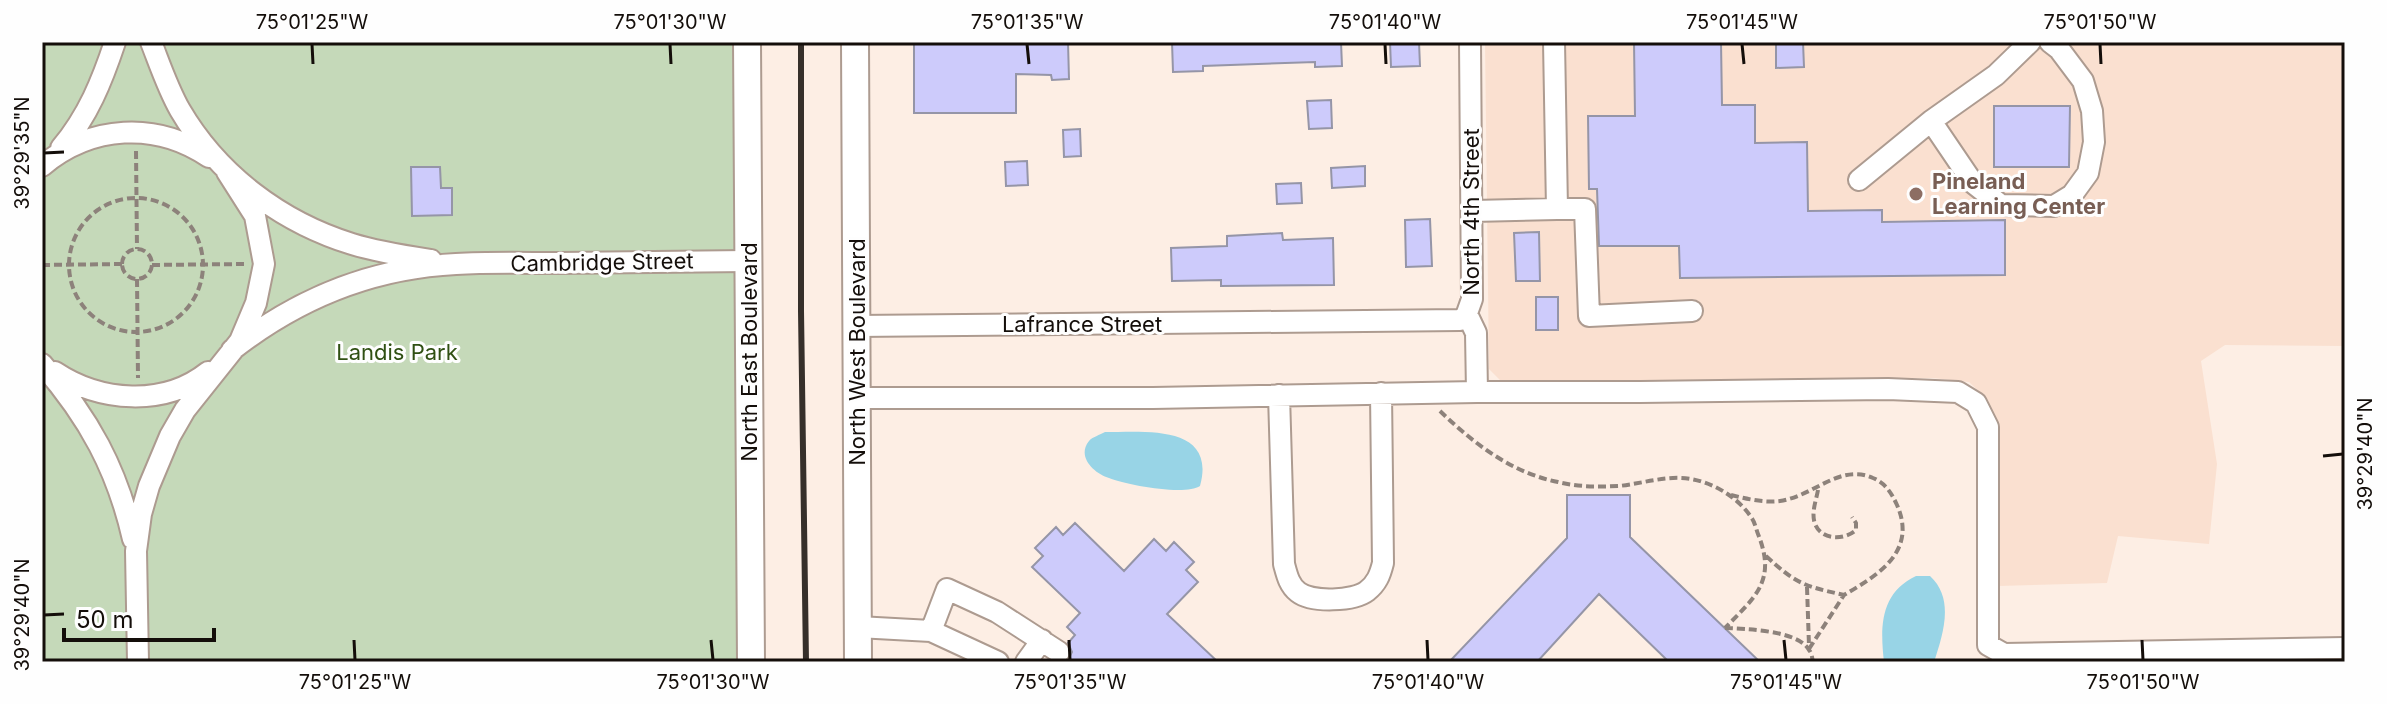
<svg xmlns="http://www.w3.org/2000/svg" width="2387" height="704" viewBox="0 0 2387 704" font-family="Inter,sans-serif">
<rect width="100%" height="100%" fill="#fdeee4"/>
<path fill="#fae0d0" d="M1485,42H2345V346L2225,345L2201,361L2217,464L2209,544L2118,536L2107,583L1998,586L1995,421L1988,400L1969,382L1933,378L1503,383L1489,369Z"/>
<path fill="#c5d9b9" d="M42,42H747L751,662H42Z"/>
<path fill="#98d4e6" d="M1105,432C1145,432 1217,424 1200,486C1185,496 1127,485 1109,478C1095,474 1076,457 1089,441C1092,437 1100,435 1105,432Z
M1916,576H1930C1955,599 1943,634 1934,662H1884C1880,627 1880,593 1916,576Z"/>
<path fill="#cdcbfb" stroke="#9595a7" stroke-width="2" d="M914,42H1068L1069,79L1052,80L1051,75L1016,74V113H914Z
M1172,42H1341L1342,66L1315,67V62L1203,66V71L1173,72Z
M1390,42H1419L1420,66L1391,67Z
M1634,42H1721L1722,105H1755V143L1807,142L1808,211L1882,210V222L2005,220V275L1680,278L1679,246H1599L1597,189H1589L1588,116H1635Z
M1776,42H1803L1804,67L1776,68Z
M1331,100L1332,128L1309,129L1307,101Z
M1994,106H2070L2069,167H1994Z
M1080,129L1081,156L1064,157L1063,130Z
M1027,161L1028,185L1006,186L1005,162Z
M1365,166V186L1332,188L1331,168Z
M411,167H440L441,188H452V215L412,216Z
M1301,183L1302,203L1277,204L1276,184Z
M1430,219L1432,266L1406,267L1405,220Z
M1539,232L1540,281H1516L1514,233Z
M1282,233L1283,240L1333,238L1334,285L1221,286V280L1172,281L1171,248L1227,246V236Z
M1536,297H1558V330H1536Z
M1567,495H1630V537L1760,662H1669L1599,594L1537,662H1449L1567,538Z
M1075,523L1124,571L1154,539L1166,551L1174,542L1194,562L1186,570L1198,582L1167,614L1218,662H1067L1072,652L1068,643L1075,635L1067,627L1080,613L1032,567L1043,556L1035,548L1056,527L1063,535Z"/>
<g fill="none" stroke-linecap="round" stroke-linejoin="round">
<g stroke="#ad9b90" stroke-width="24">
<path id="minor" d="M151,42C160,65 168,89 180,110C218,175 281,222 352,244C378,252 405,256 431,260
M1554,42L1557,209H1585L1589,316L1692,311
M1931,121L1973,183L2001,205L2054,206L2072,195L2088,173L2094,142L2092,111L2083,81L2059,49L2050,42
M61,148C88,116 102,81 115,42
M42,166C91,125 156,121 209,157
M1859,180L1931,121L1996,75L2030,42
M1473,211L1557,209
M1467,314L1476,333L1477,392
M856,326L1460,320L1466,316L1472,299L1470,42
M232,350C297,299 373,268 456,264C490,262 525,263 559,263C622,262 685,262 748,261
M42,364C89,418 117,469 133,539
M55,372C100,402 164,407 208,372
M1279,395L1284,564C1287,575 1289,585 1298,592C1312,603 1354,601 1367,591C1377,583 1380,575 1383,563L1381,393
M857,398H1153L1477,392H1640L1888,389L1958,392L1976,403L1988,427V645L2004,654
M858,627L931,631L998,662
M931,631L947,589L997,612L1059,652
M138,662L136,551L141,514L149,486L170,436L185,410L240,341L256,303L264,264L255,216L227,172
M1026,662L1042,640
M2004,662V654L2345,648"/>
</g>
<g stroke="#ad9b90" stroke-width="30">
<path id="major" d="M747,42L751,662
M855,42L858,662"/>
</g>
<path stroke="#8d827b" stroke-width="4" stroke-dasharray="8 4" stroke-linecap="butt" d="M136,151L137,249
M69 265a67 67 0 1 1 134 0a67 67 0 1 1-134 0Z
M122 264a15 15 0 1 1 30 0a15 15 0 1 1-30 0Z
M42,265L122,264
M152,265L246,264
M137,279L138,378
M1440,411C1473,443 1512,473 1558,482C1578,487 1598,487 1619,486C1637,484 1654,479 1673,478C1702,476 1735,493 1751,517C1755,522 1756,529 1758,534C1777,581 1755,597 1725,628
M1818,490C1816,501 1811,513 1815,524C1822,541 1845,540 1856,530V523L1852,517
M1731,495C1747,499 1764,503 1780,501C1814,496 1840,463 1873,478C1885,483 1891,492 1897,505C1917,551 1880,574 1844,595C1804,586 1796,584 1765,555
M1807,587L1809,646
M1725,628C1745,629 1798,630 1809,650C1812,653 1812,658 1813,662
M1809,649L1844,595"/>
<use href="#minor" stroke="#fff" stroke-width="20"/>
<use href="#major" stroke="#fff" stroke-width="26"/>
<path stroke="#362f2a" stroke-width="6" d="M801,42V311L806,662"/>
</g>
<path fill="none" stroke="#140e0a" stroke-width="3" d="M312,44L313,64M670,44L671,64M1027,44L1029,64M1385,44L1386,64M1742,44L1744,64M2100,44L2101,64M44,153L64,152M2323,456L2343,454M44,615L64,614M354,640L355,660M711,640L713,660M1069,640L1070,660M1427,640L1428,660M1784,640L1786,660M2142,640L2143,660"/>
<circle fill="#8d6e63" stroke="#fefefe" stroke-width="3" cx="1916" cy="194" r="8"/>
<g text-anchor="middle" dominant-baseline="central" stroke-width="6" stroke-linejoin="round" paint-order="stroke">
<g font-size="22" font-weight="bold" fill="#785e54" stroke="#fefefe" text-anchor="start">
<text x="1932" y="181">Pineland<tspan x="1932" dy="25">Learning Center</tspan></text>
</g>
<g font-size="22" fill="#140e0a" stroke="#fefefe">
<text transform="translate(1471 212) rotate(-90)">North 4th Street</text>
<text transform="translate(602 262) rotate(-1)">Cambridge Street</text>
<text x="1082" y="324">Lafrance Street</text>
<text transform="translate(749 352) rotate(-90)">North East Boulevard</text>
<text transform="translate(857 352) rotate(-90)">North West Boulevard</text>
</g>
<g font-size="22" fill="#305013" stroke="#fefefe">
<text x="397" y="352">Landis Park</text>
</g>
</g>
<rect width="2387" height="704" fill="none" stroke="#fefefe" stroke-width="88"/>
<path d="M64 628v12h150v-12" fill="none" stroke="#140e0a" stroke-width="4"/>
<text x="76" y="628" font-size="24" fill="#140e0a" stroke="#fefefe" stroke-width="6" paint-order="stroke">50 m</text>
<rect x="44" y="44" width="2299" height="616" fill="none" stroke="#140e0a" stroke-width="3"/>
<g font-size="20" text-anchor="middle" fill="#140e0a">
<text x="312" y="29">75°01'25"W</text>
<text x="670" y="29">75°01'30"W</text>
<text x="1027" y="29">75°01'35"W</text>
<text x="1385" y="29">75°01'40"W</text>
<text x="1742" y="29">75°01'45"W</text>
<text x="2100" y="29">75°01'50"W</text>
<text transform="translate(22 153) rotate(-90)" y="7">39°29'35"N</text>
<text transform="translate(2365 454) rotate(-90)" y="7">39°29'40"N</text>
<text transform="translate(22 615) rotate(-90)" y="7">39°29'40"N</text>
<text x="355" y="689">75°01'25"W</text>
<text x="713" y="689">75°01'30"W</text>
<text x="1070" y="689">75°01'35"W</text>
<text x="1428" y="689">75°01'40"W</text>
<text x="1786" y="689">75°01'45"W</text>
<text x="2143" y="689">75°01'50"W</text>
</g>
</svg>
